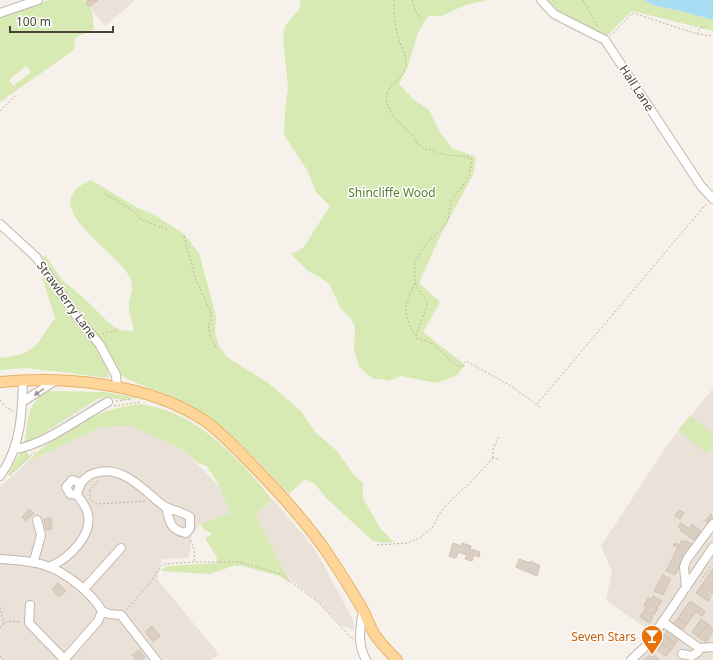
<svg xmlns="http://www.w3.org/2000/svg" width="713" height="660" viewBox="0 0 713 660" font-family="'Noto Sans',sans-serif">
<rect width="100%" height="100%" fill="#f6f1eb"/>
<path fill="#eae2d9" d="M84,0H135L105,26Z
M713,388V660H631L654,634L606,600L612,572L601,546L668,444Z
M130,426L182,449L220,487L225,499L230,513L200,524L192,535L189,558L162,559L157,579L219,654L211,660H0V487L27,462L101,427Z
M272,499L306,538L320,558L353,620L354,630L340,625L319,603L287,576L256,514Z"/>
<path fill="#d8eab3" fill-rule="evenodd" d="M49,0H84L92,11L94,29L75,38L74,50L0,102V17ZM26,66L31,72L13,86L9,80Z
M300,0H488L465,5L442,16H428L418,33L408,66L399,84L413,99L429,110L440,132L452,148L476,157L473,175L441,234L419,283L440,302L423,332L465,365L456,376L437,383L401,376L389,381L382,379H373L359,367L354,350L355,327L350,317L341,309L329,284L321,278L308,271L291,254L303,248L330,206L316,192L307,170L284,135L285,110L288,87L283,40L285,26L300,8Z
M547,0H644L656,6L681,11L713,20V31L632,11L606,37C584,27 564,17 547,0Z
M91,180L136,207L158,217L184,234L199,253L216,317L215,334L220,348L227,357L267,382L301,411L316,433L336,450L354,475L363,483V498L380,528L394,542L382,543L373,541L326,498L316,485L305,479L289,494C259,463 229,428 191,406C165,390 132,386 108,367L109,378L26,368L0,370V358C37,354 35,346 55,318L38,265L45,255L62,280L85,299L108,322L119,330L132,331L134,329C131,321 129,313 129,304C130,296 134,288 131,280C120,251 31,206 91,180Z
M49,391L104,392L138,398L125,400L103,397L97,399L35,439L28,443L25,442C28,420 27,401 49,391Z
M139,404C197,411 237,457 272,499L256,514L291,584L280,576L241,566H233L210,574L161,571L166,566L218,563L216,556L205,538L211,535V533L204,530L200,524L230,513L220,487L207,466L198,463L182,449L130,426L101,427L27,462C57,432 96,409 139,404Z
M690,416L713,434V446L707,454L678,430Z
M21,451L28,453L30,457L9,476L8,474Z"/>
<path fill="#e7e4e2" d="M103,397L110,405L41,447L35,439Z"/>
<path fill="#a7ddf2" d="M644,0H713V20L681,11L656,6Z"/>
<path fill="#dbcec3" stroke="#d3c2b3" d="M89,0H98L89,7L86,2Z
M29,509L34,513L26,521L22,517Z
M679,510L684,513L680,519L675,516Z
M711,514L713,519L709,524L705,521Z
M51,518L52,529L46,530L44,519Z
M681,523L689,529L692,524L701,531L694,540L680,530L681,529L678,527Z
M681,541H686L692,544L675,575L666,571L678,547L673,545L676,543L679,545Z
M453,543L461,546L462,543L471,546L470,549L480,552L479,557L474,555L472,561L465,559L467,555L458,552L456,558L449,556Z
M519,559L530,563L531,561L540,566L537,576L516,567Z
M713,569V593L712,594L701,586Z
M663,575L671,579L663,595L654,591Z
M58,583L66,591L59,597L52,589Z
M701,586L707,590L705,592L711,596L708,601L696,593Z
M653,596L662,601L659,606L657,605L656,607L658,608L654,615L652,614L651,616L653,617L650,623L641,618L642,617L640,616L647,607L644,606L648,598L652,599Z
M690,601L705,611L702,616L696,612L686,625L678,618Z
M678,618L686,625L680,632L672,625Z
M701,619L708,624L698,637L692,632Z
M708,624L713,628V632L706,642L698,637Z
M152,626L160,636L153,642L145,632Z
M669,629L680,638L675,644L664,635Z
M664,635L675,644L671,650L659,641Z
M659,641L671,650L666,656L654,648Z
M139,650L145,657L141,660H136L132,655Z
M652,653L659,660H644Z"/>
<g fill="none" stroke-linecap="round" stroke-linejoin="round">
<g stroke="#c2b7ad" stroke-width="10">
<path id="minor" d="M541,0L554,14L605,40L701,186L713,199
M0,13L38,0
M0,224L36,257L78,318L100,345L116,375L117,387
M22,402L55,381
M15,449C43,446 82,416 108,402
M0,476C21,447 22,414 23,380
M77,495L70,494L66,487L72,480L81,483
M0,559C34,561 53,563 80,586C88,593 97,601 102,611L98,621L64,660
M34,561L41,535L37,520
M51,566C69,558 95,534 87,511C85,505 81,500 77,495C79,485 84,476 95,473C123,464 144,491 164,506C172,511 182,511 190,517V528L186,533C169,530 170,521 166,507
M686,588L684,567L687,559L713,524
M84,589L121,548
M30,605L29,623L64,659
M363,610C360,629 357,643 366,660
M102,611L109,614L121,615L156,660
M663,622L699,648
M682,654L692,656L698,652L699,648L713,647
M631,660L647,645L713,547"/>
</g>
<g stroke="#e7b167" stroke-width="12">
<path id="major" d="M0,382C65,376 149,383 205,421C225,435 242,455 260,473C285,499 308,524 328,554C340,572 352,591 363,610C367,618 370,627 375,635C381,644 389,652 397,660"/>
</g>
<path stroke="#c4b19e" stroke-width="1" stroke-dasharray="2 2" stroke-linecap="butt" d="M394,0C394,14 395,26 399,40C401,47 407,58 406,66C405,78 390,83 387,93C383,110 401,124 411,134C419,142 413,143 427,150L432,149C445,159 458,153 472,159L469,177L451,201L448,220L444,227L428,241L415,261V282L418,289L426,299L427,306L416,335L417,339C442,341 442,361 462,367L466,361L511,386L540,407
M412,0L416,12L423,21
M583,0L598,27
M697,34L700,28L706,26
M610,36L633,13L697,34L713,36
M0,111L15,96
M104,193L135,212L140,219L168,230
M184,236L196,280L211,313V320L208,325L210,335L216,348
M415,283C409,299 401,306 409,323C412,328 411,331 416,334
M102,334L119,330
M0,400L7,408L13,411
M116,401L131,399
M537,404L707,203
M114,406L141,402
M493,458V449L499,436
M10,475L36,451
M98,481L90,490V500L98,504L146,501
M190,540C195,548 195,552 194,561
M377,545L407,543L420,538L433,527L439,514L452,499L468,485L493,458L498,459
M700,581L713,564
M0,607L4,624
M126,610L145,589L163,564L194,562H239L281,574L319,603L353,640
M0,628L7,621L21,622
M0,656L4,660"/>
<use href="#minor" stroke="#fff" stroke-width="8"/>
<use href="#major" stroke="#ffd69a" stroke-width="10"/>
</g>
<defs><path id="oneway-solid" d="M-6-.8H1V-3.2L6.5 0L1 3.2V.8H-6Z"/></defs>
<use fill="#9b9692" href="#oneway-solid" transform="translate(39 392) rotate(146)"/>
<defs>
<g id="bar-pin" transform="scale(1.15)"><path d="M0 17L-7.5 6A9.5 9.5 0 1 1 7.5 6Z" fill="#e8710a" stroke="#fff"/><path d="M-6-5H6L.8 .8V4.5H3.5V6h-7V4.5H-.8V.8Z" fill="#fff"/></g>
</defs>
<g fill-rule="evenodd">
<use href="#bar-pin" x="652" y="636"/>
</g>
<g text-anchor="middle" dominant-baseline="central" stroke-width="3" stroke-linejoin="round" paint-order="stroke">
<g font-size="12" fill="#4a4138" stroke="#fff">
<text transform="translate(637 88) rotate(57)">Hall Lane</text>
<text transform="translate(67 300) rotate(54)">Strawberry Lane</text>
</g>
<g font-size="12" fill="#547e29" stroke="#fff">
<text x="392" y="192">Shincliffe Wood</text>
</g>
<g font-size="12" fill="#c56008" stroke="#fff" text-anchor="end">
<text x="636" y="636">Seven Stars</text>
</g>
</g>
<path d="M10 26v6h103v-6" fill="none" stroke="#4a4138" stroke-width="2"/>
<text x="16" y="26" font-size="12" fill="#4a4138" stroke="#ffffff" stroke-width="3" paint-order="stroke">100 m</text>
</svg>
